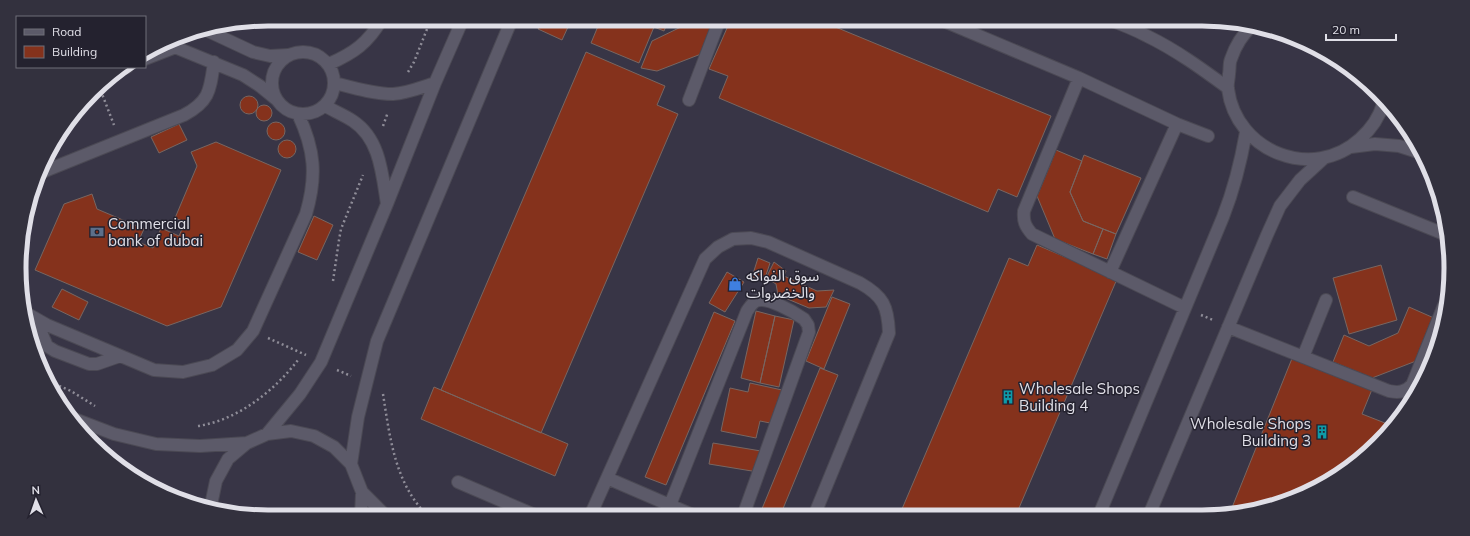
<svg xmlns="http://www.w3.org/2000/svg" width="1470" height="536" viewBox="0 0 1470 536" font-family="Mulish,'Noto Sans Arabic',sans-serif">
<rect width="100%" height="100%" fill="#2e2c39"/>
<path fill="#383546" d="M268,19H1202L1266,27L1353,70L1418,143L1449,235L1443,332L1418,393L1366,455L1312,491L1235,515L268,517L204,509L129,475L61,407L27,332L21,236L45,158L104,81L126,67H145V55L173,38Z"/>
<path fill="#85321c" stroke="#786661" d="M543,19H551L568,27L562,40L538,29Z
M601,19H669L664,31L654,27L639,63L591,43Z
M686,19H715L701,54L657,71L641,68L652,41L683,26Z
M731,19H816L1051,116L1017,197L998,189L988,212L719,98L728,76L709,69Z
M586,52L665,86L657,105L678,114L541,433L441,390Z
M240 105a9 9 0 1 1 18 0a9 9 0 1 1-18 0Z
M256 113a8 8 0 1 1 16 0a8 8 0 1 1-16 0Z
M267 131a9 9 0 1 1 18 0a9 9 0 1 1-18 0Z
M179,124L187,140L159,153L151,137Z
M278 149a9 9 0 1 1 18 0a9 9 0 1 1-18 0Z
M216,142L281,170L221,307L167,326L35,270L64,204L92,194L97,209L144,229L138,242L153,248L161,228L179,236L185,222L175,218L197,166L191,152Z
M1056,150L1082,161L1070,192L1083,221L1103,229L1093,254L1055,239L1037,196Z
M1084,155L1141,178L1116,234L1083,221L1070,192Z
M314,216L333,225L317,260L298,252Z
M1103,229L1116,234L1107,259L1093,254Z
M1037,245L1117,279L1016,515L899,516L1009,258L1028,266Z
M758,258L770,263L764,281L752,277Z
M774,262L786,271L784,276L817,291L834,290L826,307L809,308L778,295L776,284L766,278Z
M1381,265L1397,320L1349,334L1333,278Z
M727,272L744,282L725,312L709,303Z
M62,289L88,302L79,320L52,307Z
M832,297L850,304L824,369L806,361Z
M1409,307L1434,318L1416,361L1372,378L1333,362L1344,335L1369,346L1398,333Z
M756,311L775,316L760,383L741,378Z
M714,312L735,321L666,485L645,477Z
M775,316L794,320L779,387L760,383Z
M1443,325V332L1427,370L1424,369Z
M1293,356L1373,387L1362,414L1385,423L1378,441L1366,455L1312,491L1235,515H1229Z
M820,368L838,375L780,516H759Z
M750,383L782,390L775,424L760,421L756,438L721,431L730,388L748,392Z
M434,387L568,444L555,476L421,419Z
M713,443L761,451L758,472L709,464Z"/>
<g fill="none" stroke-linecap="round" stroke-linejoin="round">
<g stroke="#4b4954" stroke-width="14">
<path id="minor" d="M939,19L1079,78L1177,124L1208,136
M1107,19C1121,24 1134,29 1147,36C1176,50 1202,69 1228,88
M1252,26C1243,34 1235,47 1231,59C1229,63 1230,69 1229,74C1229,79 1227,84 1228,89C1236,152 1313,182 1360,139C1370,130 1379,118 1383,104
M208,31L253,52L270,56L288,55
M165,43L243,75L260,86L276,99
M272 83a31 31 0 1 1 62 0a31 31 0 1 1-62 0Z
M145,59L176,47
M329,64C354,53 368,43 382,19
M125,68L127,67
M1079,78L1024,211C1023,221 1025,226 1032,234L1185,308
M335,83C354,88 374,94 393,94C408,93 422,87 435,83
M689,100L720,19
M325,106C334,111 344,115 353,121C380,139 382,173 387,204
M1351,147L1375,144L1399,146L1421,153
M40,173L184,115C210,101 210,90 214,62
M1353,197L1449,236
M1110,272L1177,124
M26,313L47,325L154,370L183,372L212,365L237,350L253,331L306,214C317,176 315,150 298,114
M35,318L47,346L55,351L89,364H97L120,356
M1228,327L1389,391C1399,393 1405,392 1412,385L1444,305
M1303,357L1326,300
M72,418L114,434L156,444L200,446L247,443
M267,434L300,394L321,362L387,204L435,83L463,19
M351,464L358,417L377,341L512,19
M607,478L695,516
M458,482L537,516
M362,492L387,517
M670,505L747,311C750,307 752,303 756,301C767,296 794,312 804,319L808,325L809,332L743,516
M212,510L211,505L216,481L228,459L247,443L267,434L291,431L314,436L334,447L351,464L362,492L361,517
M1099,515L1223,217C1234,189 1241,161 1246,132
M1149,515L1267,235L1280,206L1300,180L1324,158
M590,516L705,259L718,247L733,239L751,238L768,242L860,283C883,296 888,306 889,333L814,516"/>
</g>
<path stroke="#8f8d98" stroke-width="2.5" stroke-dasharray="2 3" stroke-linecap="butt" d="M480,19L492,24
M408,72L414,62L431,19
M99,86L114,125
M383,126L388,112
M333,281L339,240L341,229L363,175
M1201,315L1213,320
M268,338L306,355
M337,370L351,376
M50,382L71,391L95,406
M383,394C390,438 395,485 429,517
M198,426C238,420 274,391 298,360"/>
<use href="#minor" stroke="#5c5a69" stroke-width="12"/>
</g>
<defs>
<g id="bank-bare" transform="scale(1.08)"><path d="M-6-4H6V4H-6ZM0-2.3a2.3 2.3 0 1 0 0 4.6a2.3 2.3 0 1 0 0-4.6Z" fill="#5c6f8a" stroke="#24222f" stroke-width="2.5" paint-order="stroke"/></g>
<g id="shop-bare" transform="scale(1.08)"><path d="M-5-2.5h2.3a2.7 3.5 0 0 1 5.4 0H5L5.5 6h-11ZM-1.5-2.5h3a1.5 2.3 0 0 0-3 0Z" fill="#3f7fe0" stroke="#24222f" stroke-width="2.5" paint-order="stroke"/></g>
<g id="building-bare" transform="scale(1.08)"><path d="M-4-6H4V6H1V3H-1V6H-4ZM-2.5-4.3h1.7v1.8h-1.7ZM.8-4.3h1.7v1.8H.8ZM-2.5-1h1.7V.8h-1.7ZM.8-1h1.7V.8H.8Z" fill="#0f9aa8" stroke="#24222f" stroke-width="2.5" paint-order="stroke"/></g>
</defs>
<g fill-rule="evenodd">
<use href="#bank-bare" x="97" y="232"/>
<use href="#shop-bare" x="735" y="284"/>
<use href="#building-bare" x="1008" y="397"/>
<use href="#building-bare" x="1322" y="432"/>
</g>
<g text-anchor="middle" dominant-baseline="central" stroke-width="3" stroke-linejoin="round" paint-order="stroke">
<g font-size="15" fill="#e0dfe7" stroke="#24222f" text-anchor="start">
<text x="108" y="223">Commercial<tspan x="108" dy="17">bank of dubai</tspan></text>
<text x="746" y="275">سوق الفواكه<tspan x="746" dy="17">والخضروات</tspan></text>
<text x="1019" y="388">Wholesale Shops<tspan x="1019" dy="17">Building 4</tspan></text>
<text x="1311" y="423" text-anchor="end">Wholesale Shops<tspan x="1311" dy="17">Building 3</tspan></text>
</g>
</g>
<path d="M0 0H1470V536H0ZM268 26H1202A242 242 0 0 1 1444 268V268A242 242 0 0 1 1202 510H268A242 242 0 0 1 26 268V268A242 242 0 0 1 268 26Z" fill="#33313e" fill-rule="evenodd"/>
<path fill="none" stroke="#e0dfe7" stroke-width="5" d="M268 26H1202A242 242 0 0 1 1444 268V268A242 242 0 0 1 1202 510H268A242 242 0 0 1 26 268V268A242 242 0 0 1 268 26Z"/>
<rect x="16" y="16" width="130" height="52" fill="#24222f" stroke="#6f6e79"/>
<rect x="24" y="29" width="20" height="6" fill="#5c5a69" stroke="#6f6e79"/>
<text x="52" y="36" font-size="12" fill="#e0dfe7">Road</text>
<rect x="24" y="46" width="20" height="12" fill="#85321c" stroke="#6f6e79"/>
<text x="52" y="56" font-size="12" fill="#e0dfe7">Building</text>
<g transform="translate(36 500) rotate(358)" stroke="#24222f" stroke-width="3" paint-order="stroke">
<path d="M0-3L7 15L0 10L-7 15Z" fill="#e0dfe7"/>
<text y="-6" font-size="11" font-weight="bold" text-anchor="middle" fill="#e0dfe7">N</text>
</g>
<path d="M1326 34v6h70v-6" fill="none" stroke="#e0dfe7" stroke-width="2"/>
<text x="1332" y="34" font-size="12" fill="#e0dfe7" stroke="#24222f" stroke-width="3" paint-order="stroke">20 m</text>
</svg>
